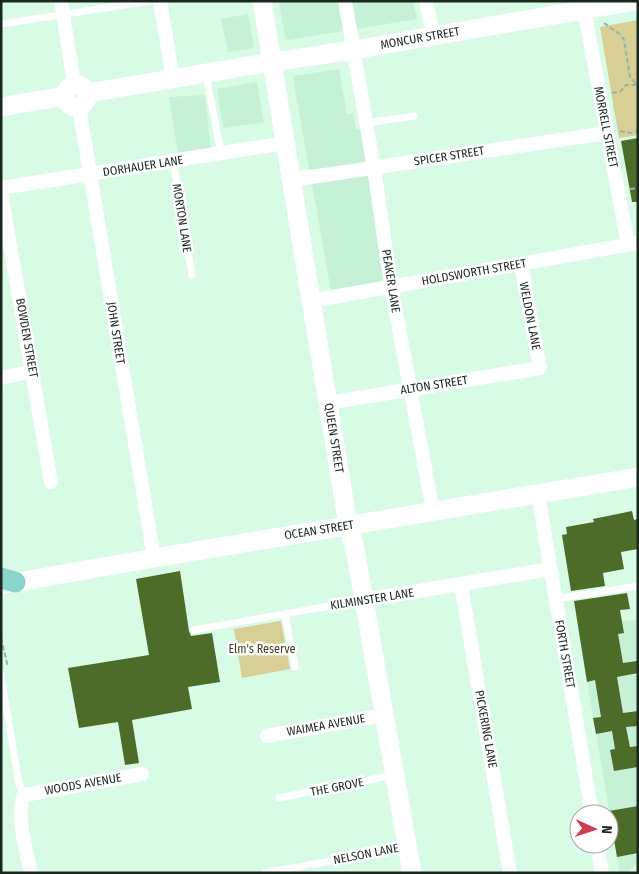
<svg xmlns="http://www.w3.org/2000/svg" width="639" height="874" viewBox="0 0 639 874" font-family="'Fira Sans Condensed',sans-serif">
<rect width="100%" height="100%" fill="#d7fbe4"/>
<path fill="#c6f1d7" d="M279,1H413L417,19L288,40L285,38Z
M248,14L254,48L228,52L221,19Z
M339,69L347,114L353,113L356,129H361L387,280L331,290L293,79L294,76Z
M257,82L264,122L223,128L217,89Z
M205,95L211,149L178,155L169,97Z
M638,619V862L627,873H620L578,629Z"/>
<path fill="#d7cf95" d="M638,20V135L619,138L600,27Z
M281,621L290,669L242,678L234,629Z"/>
<path fill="#4e6c29" d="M638,138V202H632L621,141Z
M632,511L634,520L638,519V549L621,552L624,569L603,573L605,586L571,591L562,535L567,534L566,527L594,522L593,519Z
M180,571L189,631L191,636L212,633L220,682L188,687L192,709L132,720L139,763L125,765L118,722L79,728L68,668L149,655L136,579Z
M627,593L630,609L620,610L624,633L618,634L623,663L637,661L638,673L617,677L623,713L638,711V726L626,727L630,747L638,746V767L614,771L610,750L615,749L612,731L596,734L593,718L601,717L595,680L587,682L574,601Z
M638,806V853L617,857L609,811Z"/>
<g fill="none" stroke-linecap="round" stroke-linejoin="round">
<path stroke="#99b6a4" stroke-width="2" stroke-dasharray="5 2.5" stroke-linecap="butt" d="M604,23L621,35L624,40L630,77L638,86
M612,93L621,91L626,85H636
M620,131L630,133L638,131
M630,189L638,188
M1,638L8,667"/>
<path stroke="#fff" stroke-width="7" d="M1,24L151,1
M206,75L221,153
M366,123L415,116
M173,161L192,275
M555,599L638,586
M285,614L295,667
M194,630L363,600
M1,674L19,784L24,795
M279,798L394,775
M265,873L407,847"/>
<path stroke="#fff" stroke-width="14" d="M61,1L74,84
M160,1L173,79
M345,1L374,168L391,286L433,511
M426,1L433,35
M584,9L628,245
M79,107L154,558
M291,180L607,133
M1,188L285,143
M1,193L51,482
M311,301L638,243
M1,378L33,371
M328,403L540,368L521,264
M538,494L592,814
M461,585L510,873
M364,600L550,569
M267,736L384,715
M597,844L602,873
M31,873C27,853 15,814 24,795L142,774"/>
<path stroke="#fff" stroke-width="19" d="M262,1L348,525L355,549L412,873
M65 96a11 11 0 1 1 22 0a11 11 0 1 1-22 0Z
M88,93L272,62L353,50L635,1
M1,107L65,96
M1,585L154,558L638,477"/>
<path stroke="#89d5ce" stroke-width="21" d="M1,578L15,582"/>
</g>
<g text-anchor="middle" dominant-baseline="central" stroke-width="5" stroke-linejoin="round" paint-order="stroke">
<g font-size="12" fill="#19271f" stroke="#fff">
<text transform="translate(420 38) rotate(-10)">MONCUR STREET</text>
<text transform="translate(606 127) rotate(79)">MORRELL STREET</text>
<text transform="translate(449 156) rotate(-9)">SPICER STREET</text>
<text transform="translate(143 166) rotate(-9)">DORHAUER LANE</text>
<text transform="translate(182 218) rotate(81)">MORTON LANE</text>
<text transform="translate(474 272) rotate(-10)">HOLDSWORTH STREET</text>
<text transform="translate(391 281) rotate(81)">PEAKER LANE</text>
<text transform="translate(530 316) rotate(79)">WELDON LANE</text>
<text transform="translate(116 333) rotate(81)">JOHN STREET</text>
<text transform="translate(27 338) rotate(80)">BOWDEN STREET</text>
<text transform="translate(434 385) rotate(-9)">ALTON STREET</text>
<text transform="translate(334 438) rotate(81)">QUEEN STREET</text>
<text transform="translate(319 530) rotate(-9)">OCEAN STREET</text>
<text transform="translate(372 599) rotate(-9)">KILMINSTER LANE</text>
<text transform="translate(565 654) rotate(80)">FORTH STREET</text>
<text transform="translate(326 725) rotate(-10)">WAIMEA AVENUE</text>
<text transform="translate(486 729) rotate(80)">PICKERING LANE</text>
<text transform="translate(83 784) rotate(-10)">WOODS AVENUE</text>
<text transform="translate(337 787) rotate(-11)">THE GROVE</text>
<text transform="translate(366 854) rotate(-11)">NELSON LANE</text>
</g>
<g font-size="12" fill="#423d1b" stroke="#fff">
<text x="262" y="649">Elm's Reserve</text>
</g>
</g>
<rect width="639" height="874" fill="none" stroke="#19271f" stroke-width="5"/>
<g transform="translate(594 829) rotate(93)"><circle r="24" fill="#ffffff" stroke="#a3a9a5"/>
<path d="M0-4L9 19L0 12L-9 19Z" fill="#cd3c51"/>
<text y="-8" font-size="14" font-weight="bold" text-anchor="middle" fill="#19271f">N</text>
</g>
</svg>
